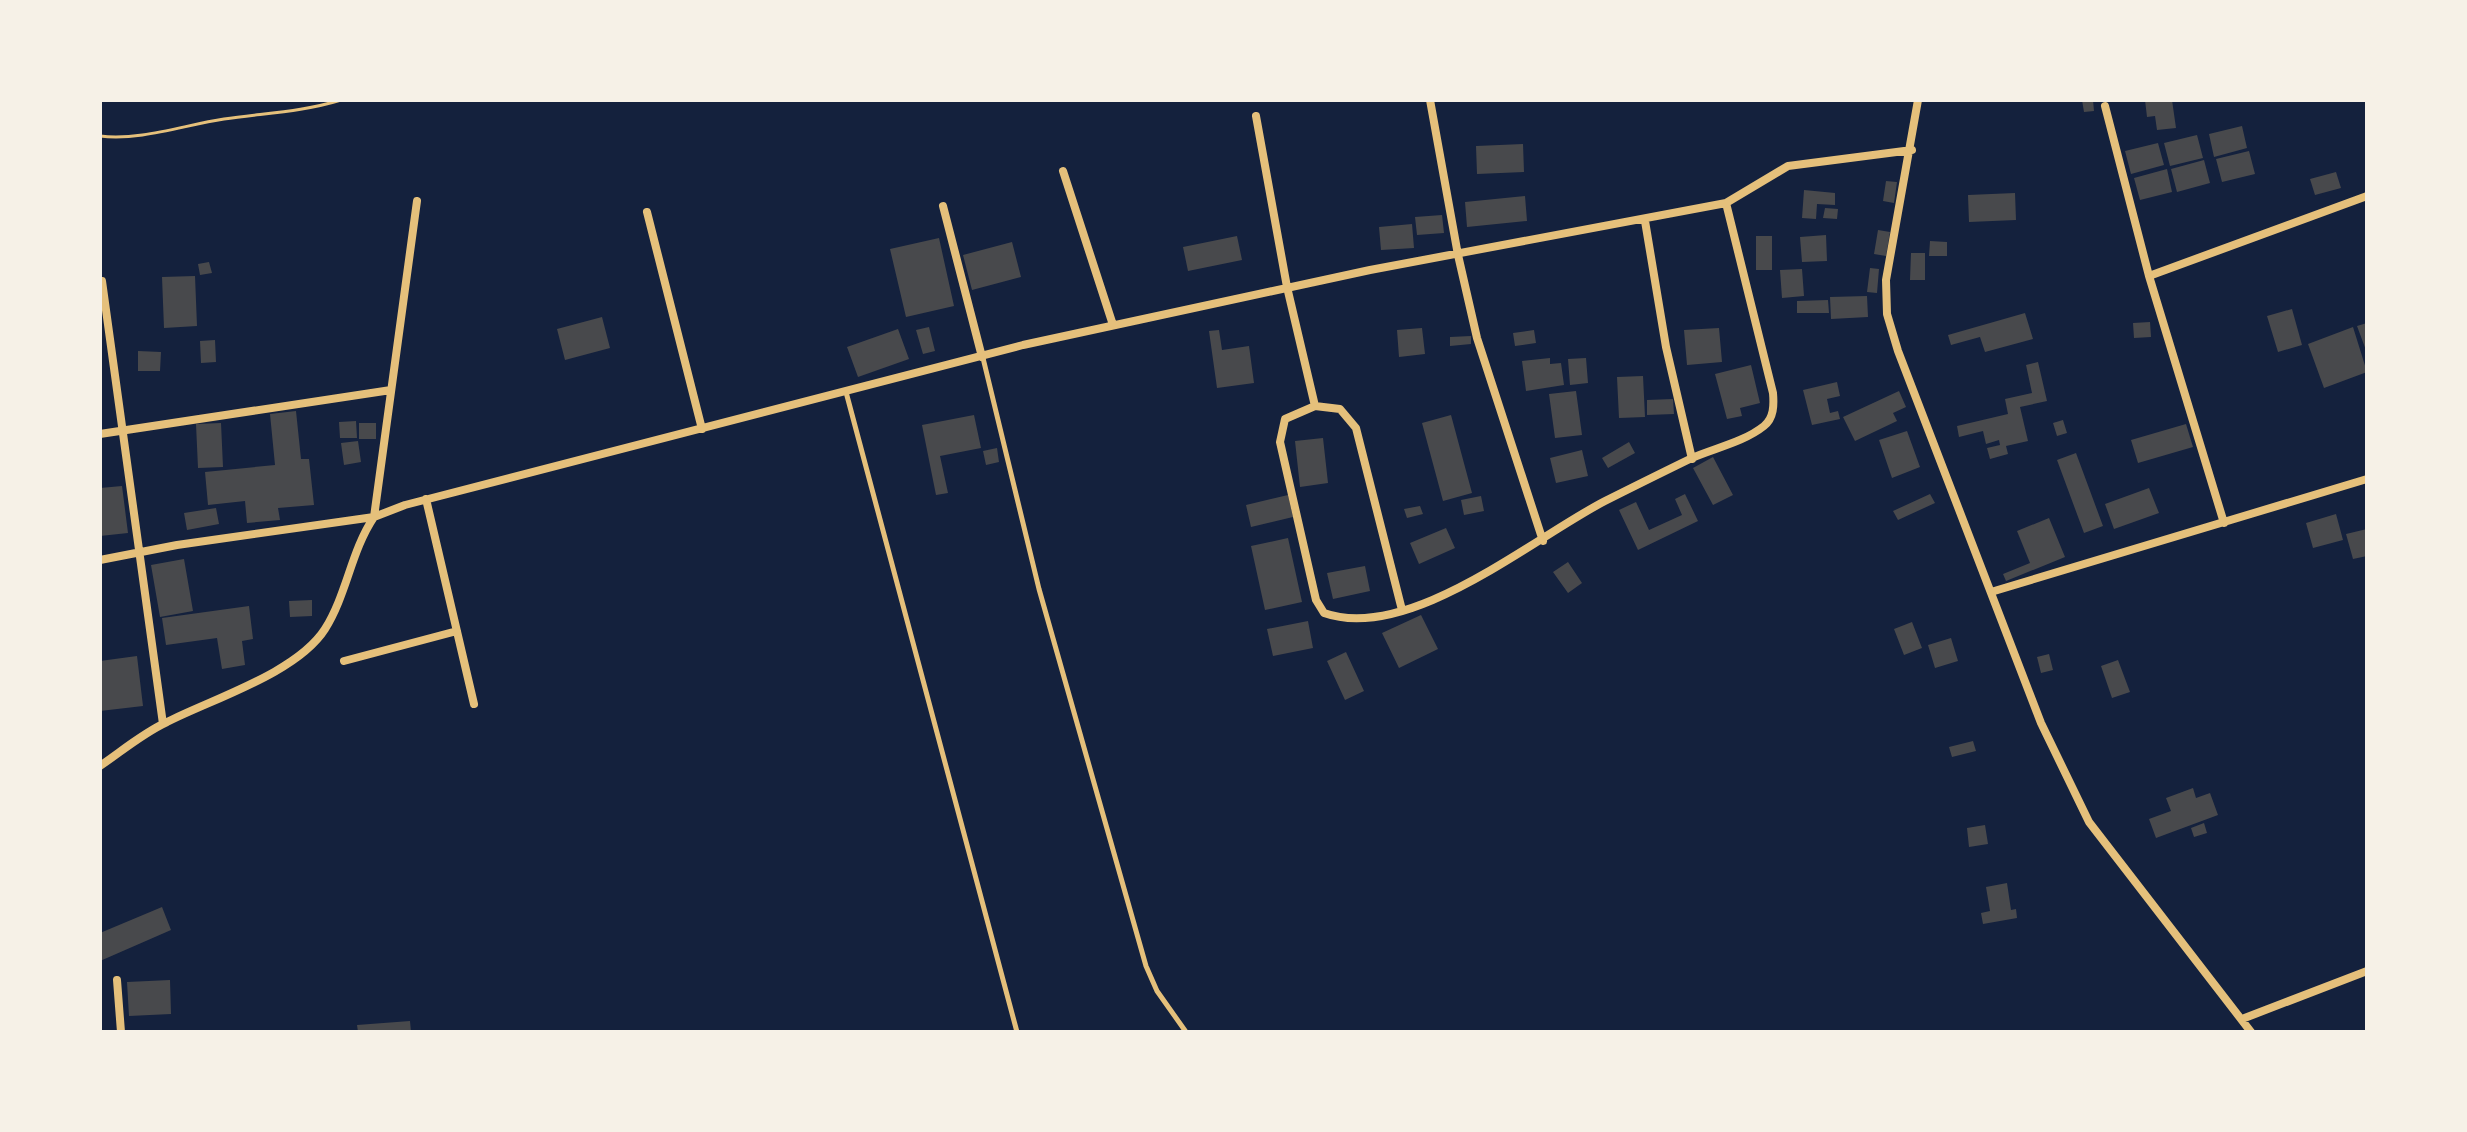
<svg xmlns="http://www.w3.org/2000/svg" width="2467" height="1132" viewBox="0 0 2467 1132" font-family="'Zilla Slab',serif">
<rect width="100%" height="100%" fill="#14213d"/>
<path fill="#48494c" d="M2082,100H2093L2094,111L2084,112Z
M2145,100H2172L2176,128L2157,130L2155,116L2147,117Z
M2242,126L2247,148L2214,157L2209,134Z
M2197,135L2203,158L2170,166L2164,143Z
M2158,143L2164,165L2131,174L2125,151Z
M1523,144L1524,172L1477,174L1476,146Z
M2249,151L2255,174L2222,182L2216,159Z
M2204,160L2210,183L2177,192L2171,169Z
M2167,169L2172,192L2140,200L2134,178Z
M2336,172L2341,188L2315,195L2310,179Z
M1886,181L1897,182L1894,203L1883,201Z
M1804,190L1835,193V205L1817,204L1816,219L1802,218Z
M2015,193L2016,220L1969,222L1968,195Z
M1525,196L1527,221L1467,227L1465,202Z
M1825,208L1838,209L1837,219L1823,218Z
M1442,215L1444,233L1417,235L1415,217Z
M1412,224L1414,248L1381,250L1379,227Z
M1878,230L1890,232L1886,256L1874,254Z
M1826,235L1827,261L1802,262L1800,237Z
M1237,236L1242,260L1188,271L1183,247Z
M1756,236H1772V270H1756Z
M939,238L954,306L906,317L890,249Z
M1930,241L1947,242V256H1929Z
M1012,242L1021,277L972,290L963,255Z
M1911,253H1925V280H1910Z
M209,262L212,273L200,275L198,264Z
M1870,268L1879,269L1877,293L1867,292Z
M1802,269L1804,296L1782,298L1780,270Z
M195,276L197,326L164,328L162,277Z
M1867,296L1868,317L1831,319L1830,297Z
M1828,300L1829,313H1797V301Z
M2292,309L2302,345L2278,352L2267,316Z
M2025,313L2033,339L1985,352L1980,337L1951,345L1948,335Z
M602,317L610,348L565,360L557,329Z
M2150,322L2151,337L2134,338L2133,323Z
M2367,323V353L2357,326Z
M929,327L935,351L923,354L916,330Z
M2353,327L2367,372L2324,388L2308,344Z
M1422,328L1425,354L1399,357L1397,330Z
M1719,328L1722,362L1687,365L1684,330Z
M898,329L909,359L858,377L847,347Z
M1219,330L1222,350L1249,346L1254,383L1217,388L1209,331Z
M1534,330L1536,343L1515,346L1513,333Z
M1471,336V344L1450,346V337Z
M215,340L216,362L201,363L200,341Z
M138,351L161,352L160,371H138Z
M1550,358V364L1561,363L1564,385L1526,391L1522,361Z
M1586,358L1588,383L1570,385L1568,359Z
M2038,362L2047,401L2020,407L2028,441L2006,446L2008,454L1990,459L1987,448L2000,445L1999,440L1986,444L1983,431L1959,437L1957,426L2008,414L2005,399L2032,393L2026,365Z
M1751,365L1760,403L1740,408L1742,416L1727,419L1715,374Z
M1643,376L1645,417L1619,418L1617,377Z
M1837,382L1840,396L1827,399L1830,413L1838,411L1840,419L1812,425L1803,390Z
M1576,391L1582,435L1555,438L1549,394Z
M1899,391L1906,407L1893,413L1897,421L1855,441L1843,417Z
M1673,399L1674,414L1647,415V400Z
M296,411L301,459H309L314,505L278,508L280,520L247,523L245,501L208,505L205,472L275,465L270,414Z
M974,415L981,448L940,456L948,493L936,495L922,425Z
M1451,415L1472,493L1443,501L1422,423Z
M2063,420L2067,433L2057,436L2053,423Z
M356,421L357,438H340L339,422Z
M221,423L223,467L198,468L196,424Z
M359,423H376V439H359Z
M2186,424L2193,447L2138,463L2131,440Z
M1907,431L1920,467L1892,478L1879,440Z
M1323,438L1328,483L1300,487L1295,441Z
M358,441L361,462L344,465L341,443Z
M1629,442L1635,453L1608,468L1602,458Z
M997,448L999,462L986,465L983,451Z
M1582,450L1588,476L1556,483L1550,458Z
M2076,453L2103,526L2084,533L2057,460Z
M1713,457L1733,495L1713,505L1693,468Z
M122,486L128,533L100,536V488Z
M2149,488L2159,513L2114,529L2105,504Z
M1685,494L1698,521L1638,550L1619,510L1636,502L1649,530L1682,515L1675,499Z
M1930,494L1935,503L1898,520L1893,511Z
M1288,495L1293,517L1251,527L1246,505Z
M1481,496L1484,511L1464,515L1461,500Z
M1420,506L1423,514L1407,518L1404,509Z
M216,508L219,524L187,530L184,513Z
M2336,514L2343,540L2313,548L2306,523Z
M2049,518L2065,557L2006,581L2003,574L2030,563L2017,531Z
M1446,528L1455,548L1419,564L1410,543Z
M2367,529V556L2353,559L2346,534Z
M1288,538L1302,602L1265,610L1251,546Z
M184,559L193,611L160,617L151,565Z
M1568,562L1582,583L1568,593L1553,572Z
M1365,566L1370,591L1333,599L1327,573Z
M312,600V616L290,617L289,601Z
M249,606L253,639L242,641L245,665L222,669L217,638L166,645L162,618Z
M1421,615L1438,649L1399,668L1382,633Z
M1308,621L1313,648L1273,656L1267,629Z
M1912,622L1922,648L1904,655L1894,629Z
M1951,638L1958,661L1935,668L1928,645Z
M1346,652L1364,691L1345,700L1327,661Z
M2049,654L2053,670L2041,673L2037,657Z
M137,656L143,706L100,711V661Z
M2118,660L2130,692L2112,698L2101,666Z
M1973,741L1976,751L1952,757L1949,747Z
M2193,788L2196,798L2210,793L2218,815L2156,838L2149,819L2171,811L2166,798Z
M2204,823L2207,833L2194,837L2191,828Z
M1985,825L1988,844L1969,847L1967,828Z
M2007,883L2011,910L2016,909L2017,918L1983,924L1981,913L1990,911L1986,887Z
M162,907L171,930L100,961V933Z
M170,980L171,1014L129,1016L127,982Z
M410,1021L411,1032H358L357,1025Z"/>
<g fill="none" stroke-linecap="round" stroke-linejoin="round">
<path stroke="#e5c07b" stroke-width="3" d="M100,136C140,141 184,125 224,119C264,113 302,112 341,100"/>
<path stroke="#e5c07b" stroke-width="5" d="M983,358L1039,589L1146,966L1157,991L1186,1032
M846,392L1017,1032"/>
<path stroke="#e5c07b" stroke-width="8" d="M1430,100L1458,255L1477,338L1543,541
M1918,100L1886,280L1887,314L1898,351L2041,723L2089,822L2251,1032
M2105,106L2149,276L2224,523
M1256,116L1287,287L1315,406L1340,409L1356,428L1402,610
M1063,171L1113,325
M943,206L982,357
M647,212L702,429
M1645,221L1666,347L1692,459
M2149,276L2367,196
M102,281L163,724
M1315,406L1285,419L1280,442L1316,600L1324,613C1409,643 1533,538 1605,501C1633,487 1663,472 1692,458C1715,448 1744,442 1764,426C1774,418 1774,405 1773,393L1726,203
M100,434L391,390
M426,499L474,704
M100,560L177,545L374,517L405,505L1023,345L1370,270L1726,203L1788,166L1912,150
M1991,592L2367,479
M344,661L457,631
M100,766C122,751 143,733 167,722C212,699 297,673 325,629C347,594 351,551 374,517L417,201
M117,980L121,1032
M2242,1019L2367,971"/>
</g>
<rect width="2467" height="1132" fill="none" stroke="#f6f1e7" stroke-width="204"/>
</svg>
